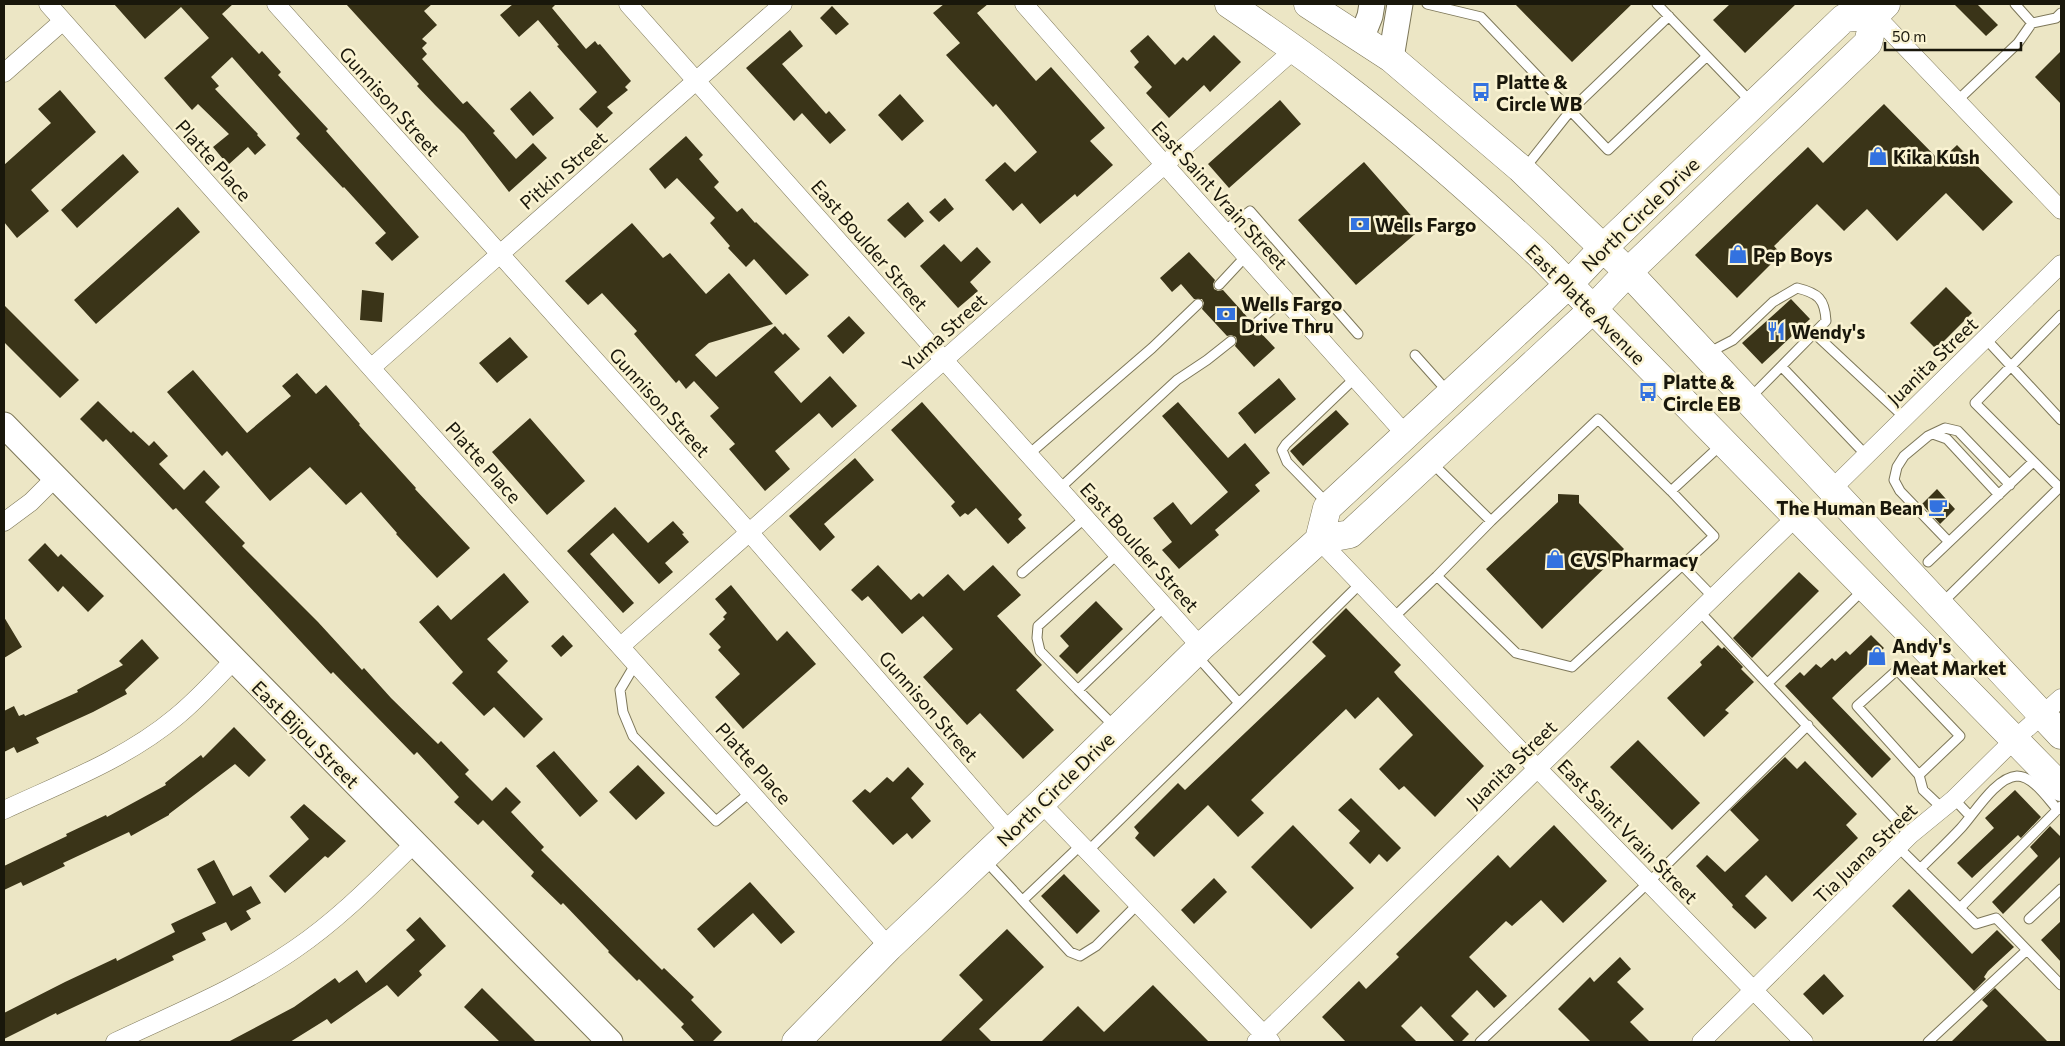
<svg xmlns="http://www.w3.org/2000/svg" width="2065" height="1046" viewBox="0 0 2065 1046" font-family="Commissioner,sans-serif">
<rect width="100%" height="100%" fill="#ece6c5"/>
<path fill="#3a3418" d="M114,4H233L222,14L259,54L262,51L281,72L278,75L328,129L326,131L419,237L392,261L375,243L386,233L344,187L343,188L296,138L300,134L232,57L211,77L219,86L215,89L258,134L257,135L266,145L255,155L248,147L228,165L213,147L229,134L198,104L192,110L164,78L209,38L181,7L145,39Z
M346,4H432L424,11L437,25L422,39L427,43L422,48L427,54L422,59L463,104L467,101L495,131L493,133L516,159L533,143L547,158L509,192L464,134L435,105L417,86L419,84Z
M513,4H556L552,8L586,49L595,41L598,45L600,44L631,81L625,87L628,90L607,107L613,113L597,128L579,109L597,92L557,46L559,45L538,20L519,37L500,15Z
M944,4H988L977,13L1036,81L1051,67L1105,128L1090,141L1113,165L1077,197L1075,194L1040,224L1022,203L1013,211L985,180L1005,162L1015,172L1037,152L996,104L993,107L946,55L960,43L933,13Z
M1515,4H1632L1572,62Z
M1730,4H1796L1745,53L1713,20Z
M1954,4H1977L1998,25L1986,36Z
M832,6L849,24L836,35L820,18Z
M790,30L803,46L782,64L826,114L829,111L846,130L830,144L802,113L794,121L746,68Z
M1148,35L1175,65L1183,57L1187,61L1214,35L1241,62L1210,92L1204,85L1169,118L1146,93L1152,87L1134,67L1139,62L1130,51Z
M2061,51V104L2035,77Z
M60,90L96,132L31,190L49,211L17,238L4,222V165L51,123L38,109Z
M530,91L554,118L533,136L510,109Z
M900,94L924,121L902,141L878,115Z
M1280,100L1301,124L1229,188L1208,164Z
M1884,104L1940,161L1957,145L2013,202L1983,231L1946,193L1897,241L1867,209L1844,231L1817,204L1774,246L1781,254L1737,298L1695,255L1808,147L1823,163Z
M686,136L703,155L699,159L719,182L714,187L737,212L742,208L755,223L756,222L809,275L786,295L754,259L746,267L728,248L730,246L710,223L715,218L677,178L665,189L649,169Z
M123,154L139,172L77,228L61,210Z
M1364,162L1422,228L1356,285L1298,220Z
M945,198L954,209L939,222L929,212Z
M908,202L924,221L905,238L887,220Z
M178,207L200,232L96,324L74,300Z
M632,223L663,258L670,253L706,294L729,273L773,324L709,343L695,355L716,377L775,326L783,335L785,333L800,349L774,372L801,403L830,376L857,406L832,428L819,413L775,451L790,469L765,491L729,449L735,444L710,416L719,408L694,381L686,389L679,380L676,383L634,334L637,331L602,293L588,305L565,281Z
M944,244L961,262L977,247L991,262L970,282L978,291L958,308L920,266Z
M1189,252L1215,280L1213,284L1214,289L1218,291L1223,290L1250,320L1248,326L1250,329L1255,331L1258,330L1275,348L1254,367L1235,346L1237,341L1236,337L1231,335L1227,336L1202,309L1204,303L1202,299H1194L1181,284L1172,292L1160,278Z
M1946,287L1972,313L1936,349L1910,323Z
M362,290L384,293L382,322L360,320Z
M1791,299L1810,319L1762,364L1742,343Z
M4,305L79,380L60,398L4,342Z
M849,316L865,333L843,354L827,336Z
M510,337L528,357L497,383L479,363Z
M193,370L247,433L291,396L282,386L297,373L316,394L326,385L360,424L359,425L416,488L415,489L470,548L437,578L396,534L397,533L361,492L346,505L310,467L270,501L227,451L222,456L167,392Z
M1279,378L1296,399L1255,434L1238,413Z
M98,401L131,433L133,431L149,446L154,441L168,456L159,464L184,490L204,470L220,487L205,502L245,543L242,546L318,622L362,670L364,668L391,698L438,744L441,741L469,770L465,774L492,801L506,787L521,802L511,812L544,847L541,850L662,970L664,968L694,997L691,1000L722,1032L712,1042H695L681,1027L684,1024L639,979L637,981L608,952L609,951L563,903L561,905L531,876L534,872L483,820L478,825L454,802L459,797L417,752L414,755L333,672L331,674L176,508L173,510L106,439L103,442L80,419Z
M922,402L1022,515L1018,519L1026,528L1008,544L976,508L968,515L965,513L960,517L951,506L955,502L891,430Z
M1178,402L1228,458L1245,443L1270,473L1255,485L1260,491L1215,530L1219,535L1179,569L1162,550L1172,542L1153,518L1173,502L1191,525L1228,492L1162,416Z
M1336,410L1349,424L1303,466L1290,451Z
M530,418L585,481L547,515L492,452Z
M855,458L874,480L824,524L835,537L820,551L789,516Z
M1937,489L1955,509L1940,524L1922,504Z
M1558,494L1579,495V503L1624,549L1542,629L1486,569L1558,502Z
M615,507L648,543L673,521L684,533L682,534L689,542L665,563L673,572L659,584L613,533L590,554L634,603L623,613L567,551Z
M45,543L58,557L61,554L104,596L88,612L63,586L58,592L28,560Z
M878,565L911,600L919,593L923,597L948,574L964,591L993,565L1021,595L997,616L1042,665L1016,690L1054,730L1023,759L980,713L967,725L923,677L953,649L923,616L902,634L868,596L862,601L851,590Z
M1799,572L1819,591L1752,658L1733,638Z
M504,573L529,602L487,639L508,661L497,672L543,719L524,738L494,707L484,716L452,683L463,672L419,622L438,605L451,620Z
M731,585L777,641L787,631L816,664L743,729L715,697L740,674L718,650L721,647L709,634L725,619L723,617L727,613L715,599Z
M1096,601L1123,629L1077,674L1059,656L1069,646L1060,636Z
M1346,608L1401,665L1394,672L1398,677L1484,766L1435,817L1404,786L1399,790L1379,769L1413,735L1378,697L1355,719L1346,709L1251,800L1264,813L1238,837L1208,805L1154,857L1135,838L1139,833L1134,827L1178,783L1185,790L1326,656L1312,642Z
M4,617L22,647L4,658Z
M563,635L573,646L561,657L551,646Z
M1871,635L1884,648L1832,698L1891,759L1872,778L1785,686L1800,672L1804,676L1816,664L1821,668L1832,658L1835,661L1846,651L1850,655Z
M142,639L159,658L125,690L127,694L93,712L36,738L39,743L17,753L14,747L4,752V711L14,706L19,716L24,714L25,716L78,692L77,690L123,665L119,661Z
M1718,645L1722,649L1724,647L1743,667L1741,669L1754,682L1725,710L1729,713L1704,737L1667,698L1702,665L1700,662Z
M234,727L266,760L249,777L235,764L169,814V815L131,836L129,832L63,863L65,866L23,886L21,882L4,890V866L67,836L66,834L106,815L107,817L166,785L165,783L201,755L203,758Z
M1638,740L1700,803L1672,830L1610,767Z
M554,751L598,801L580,817L536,766Z
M1785,757L1797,769L1805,761L1857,814L1846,825L1858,838L1792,902L1766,875L1745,896L1767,918L1755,929L1732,907L1733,905L1696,866L1707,855L1725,872L1759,840L1730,810Z
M638,765L665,793L636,820L609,792Z
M908,767L924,784L911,798L931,821L912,839L907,833L893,845L852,801L865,789L870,793L887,777L893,782Z
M2015,790L2041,817L2021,838L2018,835L1972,878L1957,863L1994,828L1985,818Z
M1351,798L1401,848L1387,862L1379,854L1370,864L1349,843L1360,831L1338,810Z
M304,804L346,841L328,858L325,856L285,893L269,876L309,839L290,817Z
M1293,825L1354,888L1311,929L1251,867Z
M1554,825L1607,881L1563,923L1541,900L1512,926L1506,921L1469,957L1507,996L1494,1008L1477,990L1451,1016L1469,1034L1461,1042H1455L1421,1006L1401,1026L1417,1042H1346L1322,1017L1359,981L1366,989L1399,957L1396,954L1498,855L1510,868Z
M2050,826L2061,837V856L2003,914L1992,902L2038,856L2030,847Z
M214,860L233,896L251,886L261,903L246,911L251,919L231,931L226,922L202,933L206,940L172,956L174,960L57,1015L56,1013L4,1039V1013L65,982L116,958L117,961L175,932L171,924L216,903L197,869Z
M1064,874L1100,911L1077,934L1041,896Z
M1214,878L1227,892L1194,924L1181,910Z
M750,882L795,932L781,944L753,913L714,948L697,929Z
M1909,889L1972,954L1997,930L2014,947L1988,971L1984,977L1986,979L1974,991L1892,906Z
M420,917L446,946L419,971L422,975L398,997L387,985L331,1024L327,1019L290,1042H228L294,1007L335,978L339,983L357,970L366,983L415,940L406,930Z
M2061,921V962L2041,940Z
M1007,929L1044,967L979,1029L992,1042H940L983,1000L959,975Z
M1620,957L1631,969L1617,982L1644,1009L1630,1022L1650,1042H1591L1558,1009L1590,977L1594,982Z
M1824,974L1844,996L1823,1015L1803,994Z
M1153,985L1209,1042H1041L1078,1006L1104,1032Z
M482,988L536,1042H500L464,1007Z
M1995,988L2048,1042H1951L1988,1006L1982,1000Z"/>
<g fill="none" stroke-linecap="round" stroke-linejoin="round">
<g stroke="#7d7759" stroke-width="11">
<path id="lane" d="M1427,4L1481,17L1608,150L1707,56
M1657,4L1752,103
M2015,4L2032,23
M1957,101L2018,43L2032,23L2056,18L2061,13
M1525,168L1571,110L1669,16
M1224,231L1250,211L1358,334
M1219,285L1246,256
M1254,325L1284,299
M1814,333L1905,418
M1985,338L2061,420
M1708,353L1733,340L1773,302L1797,288C1818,293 1825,299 1826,321L1750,398
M1415,355L1448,392
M1782,367L1866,455
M1933,434L1947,439L1999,495
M1028,455L1152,348L1198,304
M1432,463L1491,521L1437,576
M2060,488L1975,403L2061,315
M1059,489L1177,380L1207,360L1231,341
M1328,504L1287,462L1282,450L1286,444L1355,378
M1491,521L1598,419L1671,491
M1949,542L1900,491L1894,480L1897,467L1904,456L1928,436L1945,428L1958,431L2010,485
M1118,554L1038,626L1037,638L1040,651L1078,690L1165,606
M1928,562L2033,462
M1682,565L1714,598
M1022,573L1085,518
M1942,603L2061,486
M1699,611L1910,835
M1393,618L1437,576L1516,653L1572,667L1714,536L1671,491L1721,445
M636,663L620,690L623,712L633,736L716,821L751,792
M1768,683L1864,589
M1078,690L1115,727
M1239,703L1361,583
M1919,775L1857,706L1897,670L1960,736L1919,775L1923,790L1943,809
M1954,799L1970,816
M1898,847L1976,924L1996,918L2061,985
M1088,851L1239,703L1197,656
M985,860L1070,952L1080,956L1096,946L1138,904
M1920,869C1934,855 1948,842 1961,828C1974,814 1996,777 2017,776C2033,776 2048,799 2058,810
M1023,900L1082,844
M1960,908L2061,806
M2029,919L2061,889
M1480,1042L1649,882L1808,725
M1928,1042L2027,950"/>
</g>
<g stroke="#7d7759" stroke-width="19">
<path id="street" d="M48,4L371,368L889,947
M276,4L749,532L1010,832
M628,4L944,360L1201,647
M1024,4L1164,164L1406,435
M1875,15L2061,210
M4,73L63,21
M371,368L783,4
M1832,489L2061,264
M4,522L31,502L56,477
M1319,540L1537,768L1804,1042
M621,646L1295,49
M1041,803L1271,1042
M4,810C62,783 126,759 176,717C197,700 215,680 234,660
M115,1042C176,1013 239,988 295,949C339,919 376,881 415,843
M1256,1042L1796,517
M1701,1042L1910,835L1954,799L2015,739L2061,698"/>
</g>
<g stroke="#7d7759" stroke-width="27">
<path id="secondary" d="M1361,39L1370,16L1372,4
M1391,58L1400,4
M4,425L610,1042"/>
</g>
<g stroke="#7d7759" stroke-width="29">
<path id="primary" d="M1229,4C1266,29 1302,54 1337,81C1408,135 1476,195 1541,256L2061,787
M1308,4L1391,58L1520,168L1628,272L2061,735
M1319,540L1327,508L1568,285L1603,248L1844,18L1875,15
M796,1042L889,947L1041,803L1201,647L1319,540L1350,534L1592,310L1628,272L1868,43L1875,15L1886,4"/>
</g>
<use href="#lane" stroke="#fff" stroke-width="9"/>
<use href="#street" stroke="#fff" stroke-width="18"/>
<use href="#secondary" stroke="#fff" stroke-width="25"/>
<use href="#primary" stroke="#fff" stroke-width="28"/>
</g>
<defs>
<g id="bus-bare" transform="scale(1.5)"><path d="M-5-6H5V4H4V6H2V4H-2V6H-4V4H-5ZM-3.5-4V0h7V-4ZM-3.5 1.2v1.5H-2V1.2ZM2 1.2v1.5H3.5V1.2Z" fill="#3372e0" stroke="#faf3d2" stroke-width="2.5" paint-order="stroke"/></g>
<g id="shop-bare" transform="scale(1.5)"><path d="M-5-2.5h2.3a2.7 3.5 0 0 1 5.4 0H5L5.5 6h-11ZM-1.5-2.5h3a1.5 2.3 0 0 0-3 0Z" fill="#3372e0" stroke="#faf3d2" stroke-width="2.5" paint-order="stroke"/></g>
<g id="bank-bare" transform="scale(1.5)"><path d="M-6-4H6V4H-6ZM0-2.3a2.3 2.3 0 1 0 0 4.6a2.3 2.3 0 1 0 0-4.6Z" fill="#3372e0" stroke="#faf3d2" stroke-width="2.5" paint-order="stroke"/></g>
<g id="restaurant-bare" transform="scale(1.5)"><path d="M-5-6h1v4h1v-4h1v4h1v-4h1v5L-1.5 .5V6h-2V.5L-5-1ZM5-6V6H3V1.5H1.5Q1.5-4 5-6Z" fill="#3372e0" stroke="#faf3d2" stroke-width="2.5" paint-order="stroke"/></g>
<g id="cafe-bare" transform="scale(1.5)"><path d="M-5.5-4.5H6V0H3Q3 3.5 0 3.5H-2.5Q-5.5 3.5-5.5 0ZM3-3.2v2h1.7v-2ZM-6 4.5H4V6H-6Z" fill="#3372e0" stroke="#faf3d2" stroke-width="2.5" paint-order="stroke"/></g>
</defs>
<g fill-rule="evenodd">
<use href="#bus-bare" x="1481" y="92"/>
<use href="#shop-bare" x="1878" y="156"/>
<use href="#bank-bare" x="1360" y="224"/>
<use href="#shop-bare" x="1738" y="254"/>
<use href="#bank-bare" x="1226" y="314"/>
<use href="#restaurant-bare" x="1776" y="331"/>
<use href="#bus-bare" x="1648" y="392"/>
<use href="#cafe-bare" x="1938" y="507"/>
<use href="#shop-bare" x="1555" y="559"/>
<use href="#shop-bare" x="1877" y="656"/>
</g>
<g text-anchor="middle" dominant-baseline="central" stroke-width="5" stroke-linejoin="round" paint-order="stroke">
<g font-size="19" font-weight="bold" fill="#19170b" stroke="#faf3d2" text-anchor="start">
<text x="1496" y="81">Platte &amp;<tspan x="1496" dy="22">Circle WB</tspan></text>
<text x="1893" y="156">Kika Kush</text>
<text x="1375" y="224">Wells Fargo</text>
<text x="1753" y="254">Pep Boys</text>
<text x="1241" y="303">Wells Fargo<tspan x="1241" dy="22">Drive Thru</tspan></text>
<text x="1791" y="331">Wendy's</text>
<text x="1663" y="381">Platte &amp;<tspan x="1663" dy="22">Circle EB</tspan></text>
<text x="1923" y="507" text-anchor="end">The Human Bean</text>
<text x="1570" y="559">CVS Pharmacy</text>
<text x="1892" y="645">Andy's<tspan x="1892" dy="22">Meat Market</tspan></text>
</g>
<g font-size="19" fill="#19170b" stroke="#faf3d2">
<text transform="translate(390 101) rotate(48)">Gunnison Street</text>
<text transform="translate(214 160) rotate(48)">Platte Place</text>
<text transform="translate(563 170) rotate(-41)">Pitkin Street</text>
<text transform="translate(1220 195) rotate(48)">East Saint Vrain Street</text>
<text transform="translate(1640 214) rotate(-44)">North Circle Drive</text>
<text transform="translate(870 245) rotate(49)">East Boulder Street</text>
<text transform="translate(1586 304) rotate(45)">East Platte Avenue</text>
<text transform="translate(944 332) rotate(-42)">Yuma Street</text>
<text transform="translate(1932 361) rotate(-44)">Juanita Street</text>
<text transform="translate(660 402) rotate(48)">Gunnison Street</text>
<text transform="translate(484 462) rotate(48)">Platte Place</text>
<text transform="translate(1140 547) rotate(48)">East Boulder Street</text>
<text transform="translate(929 706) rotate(49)">Gunnison Street</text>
<text transform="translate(306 734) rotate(45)">East Bijou Street</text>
<text transform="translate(754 763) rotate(48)">Platte Place</text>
<text transform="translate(1511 764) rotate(-44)">Juanita Street</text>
<text transform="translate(1055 789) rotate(-44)">North Circle Drive</text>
<text transform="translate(1628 831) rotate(46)">East Saint Vrain Street</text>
<text transform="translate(1865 853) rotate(-44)">Tia Juana Street</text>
</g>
</g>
<rect width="2065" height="1046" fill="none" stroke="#19170b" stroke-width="10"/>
<path d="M1885 42v8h136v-8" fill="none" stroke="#19170b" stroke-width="2.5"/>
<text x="1892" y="42" font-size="15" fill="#19170b" stroke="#faf3d2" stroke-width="4" paint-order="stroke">50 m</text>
</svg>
